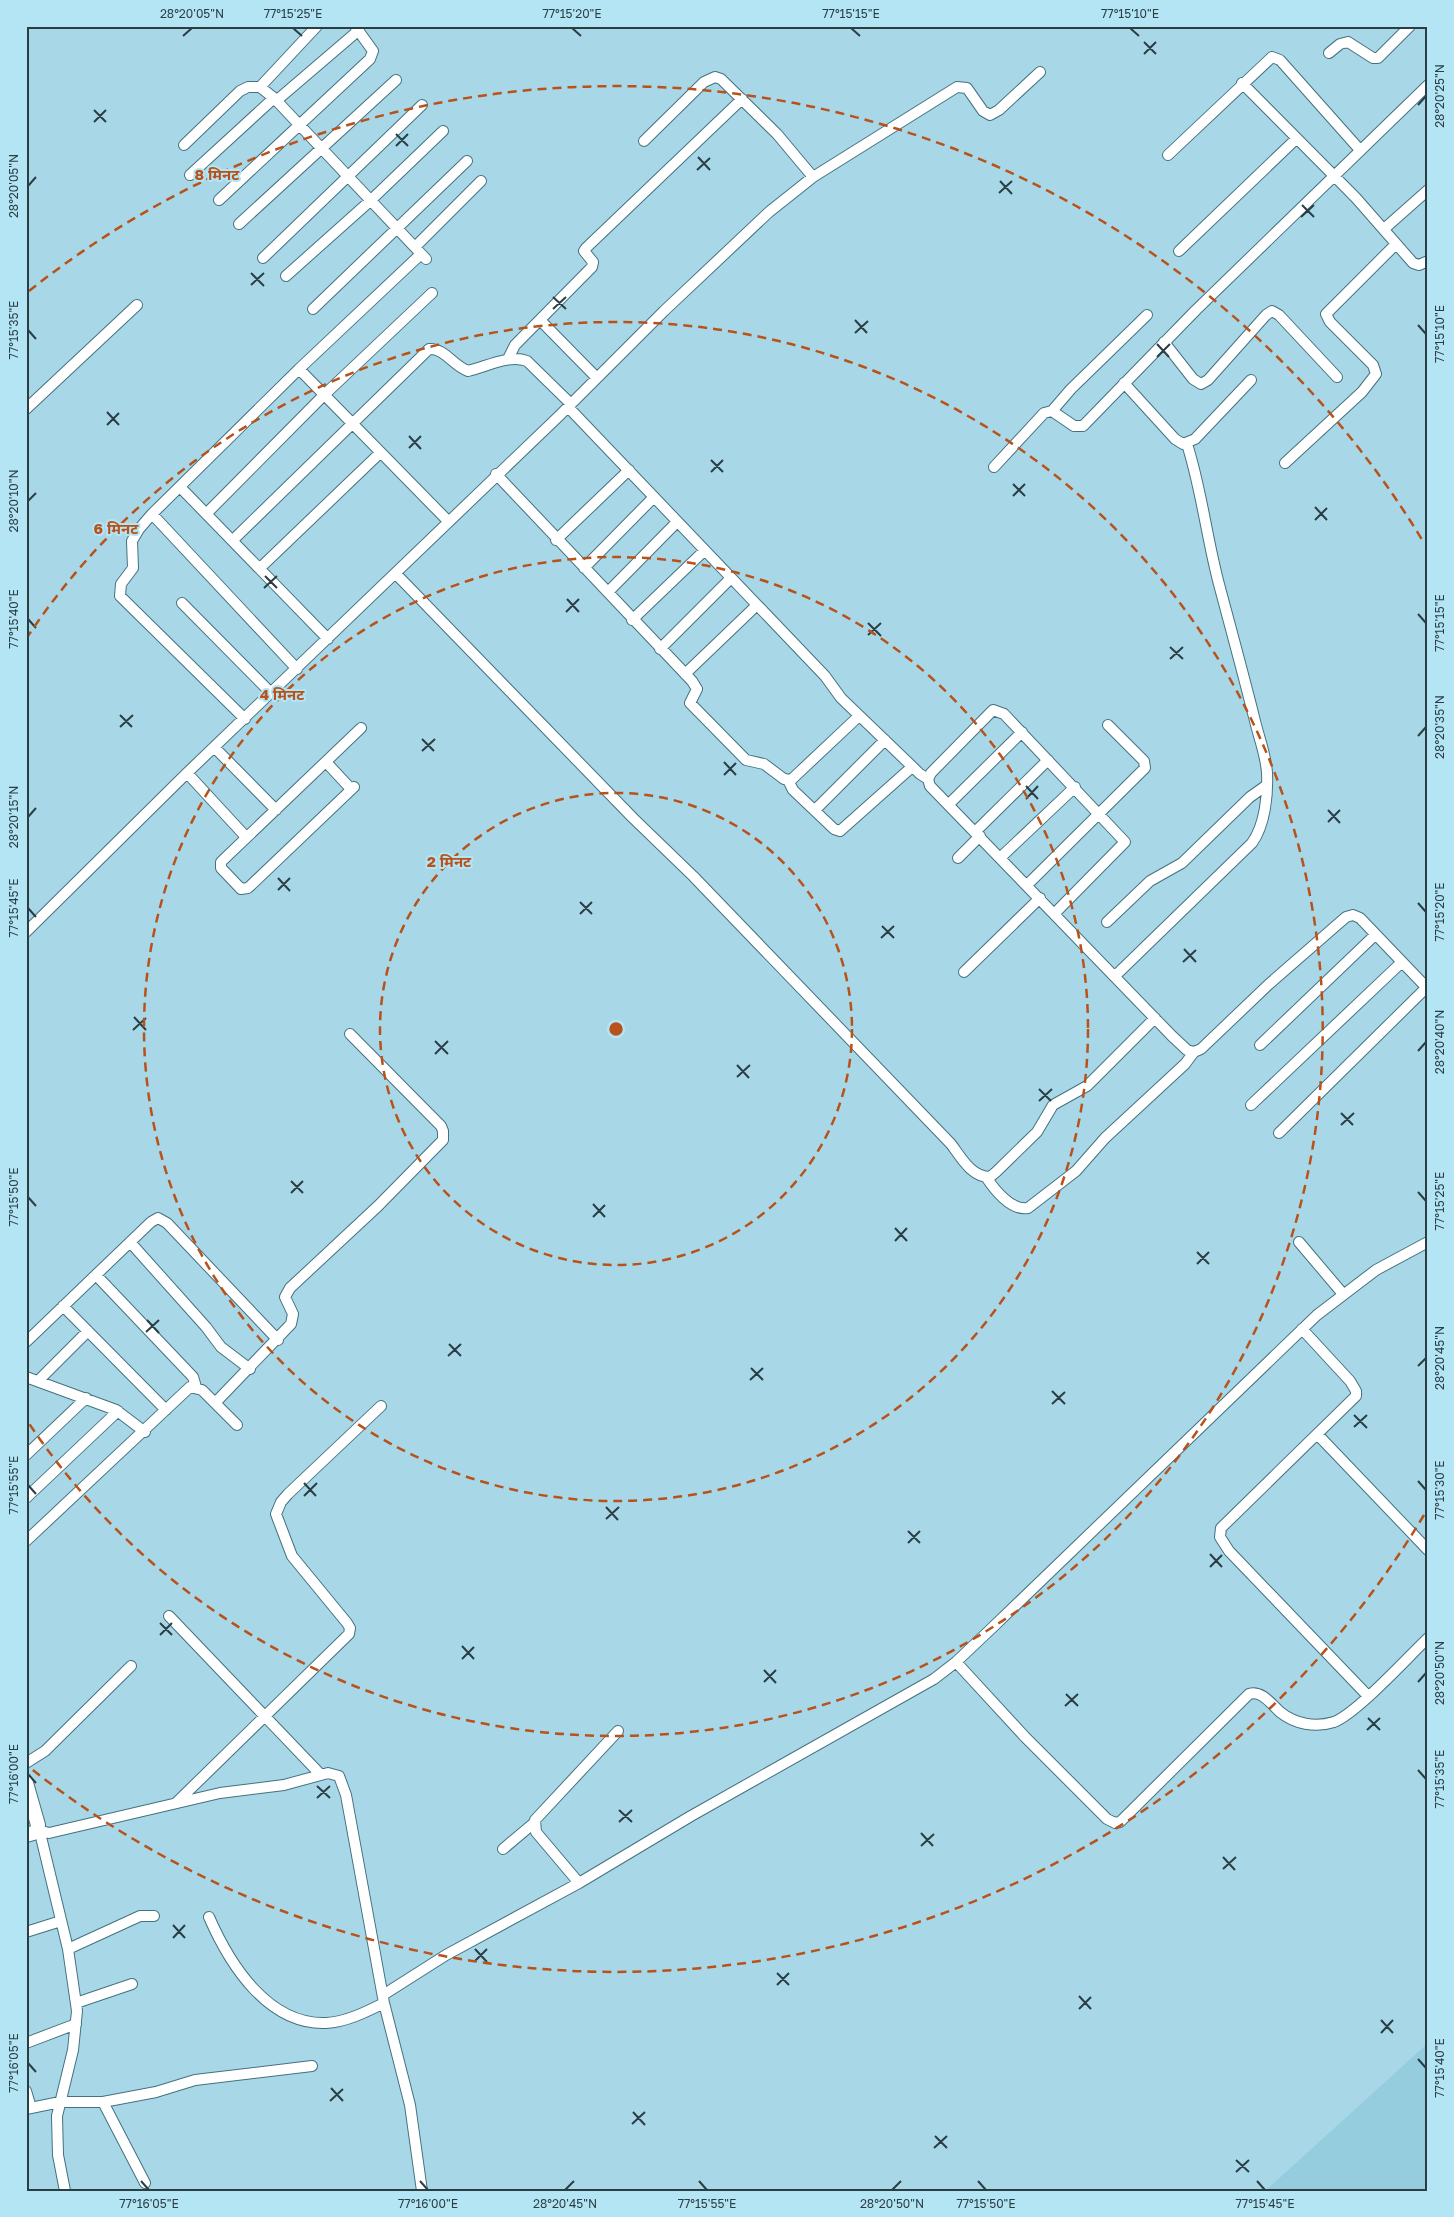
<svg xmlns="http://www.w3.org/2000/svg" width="1454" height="2217" viewBox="0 0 1454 2217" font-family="'Golos Text','Noto Sans Devanagari',sans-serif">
<rect width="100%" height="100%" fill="#a8d8e8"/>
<path fill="#95cddf" d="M1428,2043V2191H1265Z"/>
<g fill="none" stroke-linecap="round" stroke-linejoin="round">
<g stroke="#44717f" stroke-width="12">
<path id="street" d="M1329,53L1340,44L1348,42L1373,58H1378L1410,26
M1242,83L1356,198L1413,263L1419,265L1428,261
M260,87L317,26
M276,101L359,30
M644,141L704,82L715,77L721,79L777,134L813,177
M184,145L240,91L248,87H260L274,98L426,259
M1168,155L1272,57L1280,60L1360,150
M190,175L274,98
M219,200L370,59L373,51L355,26
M239,224L396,80
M1384,229L1428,190
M415,247L481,181
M1179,251L1296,139
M263,258L422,105
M286,276L370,201L443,131
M313,309L467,161
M540,320L597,378
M1164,342L1193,379L1201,384L1208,380L1266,315L1272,311L1279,315L1337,377
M508,359L515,345L592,267L593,262L584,251L586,248L742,99
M299,369L448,521
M1124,383L1175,439L1183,444L1195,439L1251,380
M568,407L825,676L841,698L920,774L928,779
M26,409L137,305
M1052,411L1071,389L1147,315
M1285,463L1362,392L1376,374L1373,365L1330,322L1326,314L1396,244
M994,467L1044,413L1052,411L1074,426H1083L1196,310L1428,85
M496,474L692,681L697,689L690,703L746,760L764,764L784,779L791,780L859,716
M180,487L328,639
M207,513L324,395L432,293
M152,514L297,669
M233,540L429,349C445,348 453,366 468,371C486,367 509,354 527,361L571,404
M556,540L629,470
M260,568L380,453
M584,568L654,497
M396,574L633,818L693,876L951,1144C961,1157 971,1177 990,1177L996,1172L1037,1132L1053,1105L1087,1086L1155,1018
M608,592L677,522
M182,603L271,693
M632,620L704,551
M660,649L731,578
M685,674L757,605
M245,719L120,596L121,584L133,568L132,541L139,529L152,514L299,369L421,254
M214,747L276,810
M326,762L351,789
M187,773L246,837
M788,780L793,790L834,829L840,831L912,767
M354,787L248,888L241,889L221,868V862L361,728
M949,804L1022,732
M815,810L885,740
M976,831L1048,760
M1001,857L1075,787
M958,858L980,836
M1027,885L1145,768L1144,761L1108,725
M1055,913L1125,842L1004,714L993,710L931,773L928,779L930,786L1172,1036L1187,1050L1194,1052L1201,1049L1268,985L1346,917L1353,915L1360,918L1428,989
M1107,922L1150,881L1182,863L1250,797L1267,785
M26,932L187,773L559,416L664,311L769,212L813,177L957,87L967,88L983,111L990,115L999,110L1040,72
M964,972L1040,898
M1115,976L1252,843C1265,825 1268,795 1267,773C1266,755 1259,738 1255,721C1244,677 1232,633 1220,588C1207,541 1202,491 1187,444
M1260,1045L1375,935
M1251,1105L1402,962
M1279,1133L1426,988
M986,1177C994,1189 1011,1211 1028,1208L1076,1171L1105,1138L1185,1064L1194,1052
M130,1242L206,1327L221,1347L250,1369
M1299,1242L1343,1294
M96,1275L193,1377L196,1387
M63,1306L166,1410
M1302,1329L1350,1381L1356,1391V1396L1221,1528L1220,1537L1229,1551L1368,1696
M26,1342L151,1222L158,1218L167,1223L278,1340
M26,1377L116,1410L145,1432
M38,1381L88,1331
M215,1403L291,1324L293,1314L285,1297L290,1288L378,1206L443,1140V1131L441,1126L350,1034
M1318,1435L1428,1550
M26,1455L86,1398
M26,1498L118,1411
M26,1541L190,1387L202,1390L237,1425
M169,1616L321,1775
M956,1662L1025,1737L1107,1819L1115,1823L1120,1822L1249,1694C1262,1690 1271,1704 1280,1712C1295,1724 1315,1728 1334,1722C1357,1713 1407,1658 1428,1638
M26,1763L45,1751L131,1666
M176,1803L349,1634L350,1628L347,1623L292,1556L276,1514L281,1502L288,1494L381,1406
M38,1830L49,1833L220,1793L284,1785L328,1773L339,1776L346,1795L384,2003L410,2105L422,2191
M37,1832L41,1837L68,1949L77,2011L73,2050L57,2116L58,2155L65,2191
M503,1849L534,1823
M579,1883L536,1832L535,1820L618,1731
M209,1917C230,1965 268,2025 326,2023C346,2022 366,2012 384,2003
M26,1932L61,1921
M68,1949L140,1916H154
M383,1995L446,1955L579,1883L691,1816L934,1679L956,1662L993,1627L1317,1315L1376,1270L1428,1242
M76,2003L132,1984
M26,2043L76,2024
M26,2091L31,2108
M103,2102L145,2183
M26,2109L60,2102H103L156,2092L195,2080L312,2066"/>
</g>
<g stroke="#44717f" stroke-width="16">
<path id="secondary" d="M26,1783L38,1825L37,1832L26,1835"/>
</g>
<use href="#street" stroke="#fff" stroke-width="10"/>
<use href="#secondary" stroke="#fff" stroke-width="14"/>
</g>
<path fill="none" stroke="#2a3e44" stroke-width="2" d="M293,28L302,36M572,28L581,36M851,28L860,36M1130,28L1139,36M183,36L192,28M1144,42L1156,54M1144,54L1156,42M1418,105L1426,96M94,110L106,122M94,122L106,110M396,134L408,146M396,146L408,134M698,157L710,170M697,170L710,158M1000,181L1012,194M28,186L36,177M999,193L1012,181M1302,205L1314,217M1301,217L1314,205M251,273L264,286M251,285L264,273M553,297L566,309M553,309L566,297M855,320L867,333M1418,325L1426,334M28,330L36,339M855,333L868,321M1157,344L1169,357M1157,357L1170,344M107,412L119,425M107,425L119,413M409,436L421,449M409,448L421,436M711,460L723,472M711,472L723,460M1013,484L1025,496M1013,496L1025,484M28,501L36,493M1315,507L1327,520M1315,520L1327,508M265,576L277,588M264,588L277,576M567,599L579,612M566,612L579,599M1418,614L1426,623M28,619L36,628M868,623L881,636M868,635L881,623M1170,647L1183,659M1170,659L1183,647M120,715L132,727M120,727L133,715M1418,736L1426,727M422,739L434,751M422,751L435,739M724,762L736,775M724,775L736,763M1026,786L1038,799M1026,799L1038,786M1328,810L1340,823M28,817L36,808M1328,822L1340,810M278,878L290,891M278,890L290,878M580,902L592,914M1418,903L1426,912M28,908L36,917M580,914L592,902M882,926L894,938M881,938L894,926M1184,949L1196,962M1183,962L1196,950M134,1017L146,1030M133,1030L146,1018M435,1041L448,1054M1418,1051L1426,1042M435,1054L448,1041M737,1065L749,1078M737,1077L750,1065M1039,1089L1051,1101M1039,1101L1052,1089M1341,1113L1353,1125M1341,1125L1354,1113M291,1181L303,1193M1418,1192L1426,1201M291,1193L303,1181M28,1197L36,1206M593,1204L605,1217M593,1217L605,1205M895,1228L907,1241M895,1241L907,1228M1197,1252L1209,1264M1197,1264L1209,1252M147,1320L159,1333M146,1332L159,1320M449,1344L461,1356M448,1356L461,1344M1418,1366L1426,1358M751,1368L763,1380M750,1380L763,1368M1052,1391L1065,1404M1052,1404L1065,1392M1354,1415L1367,1428M1354,1427L1367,1415M1418,1481L1426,1490M304,1483L316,1496M28,1485L36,1494M304,1496L317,1483M606,1507L618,1520M606,1519L619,1507M908,1531L920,1543M908,1543L920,1531M1210,1554L1222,1567M1210,1567L1222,1555M160,1623L172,1635M160,1635L172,1623M462,1646L474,1659M462,1659L474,1647M764,1670L776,1683M764,1682L776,1670M1418,1682L1426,1673M1066,1694L1078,1706M1065,1706L1078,1694M1368,1718L1380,1730M1367,1730L1380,1718M1418,1770L1426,1779M28,1774L36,1783M317,1786L330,1798M317,1798L330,1786M619,1810L632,1822M619,1822L632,1810M921,1833L933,1846M921,1846L934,1834M1223,1857L1235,1870M1223,1869L1236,1857M173,1925L185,1938M173,1938L185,1925M475,1949L487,1962M475,1961L487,1949M777,1973L789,1985M777,1985L789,1973M1079,1996L1091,2009M1079,2009L1091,1997M1381,2020L1393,2033M1381,2033L1393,2020M1418,2059L1426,2068M28,2063L36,2072M331,2088L343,2101M330,2101L343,2089M633,2112L645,2125M632,2124L645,2112M935,2136L947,2148M934,2148L947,2136M1236,2160L1249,2172M1236,2172L1249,2160M141,2181L149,2190M420,2181L428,2190M699,2181L707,2190M978,2181L986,2190M1257,2181L1265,2190M565,2190L574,2181M892,2190L901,2181"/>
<g fill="none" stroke="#b8521a" stroke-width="2.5" stroke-dasharray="9 6">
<circle cx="616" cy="1029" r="236"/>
<circle cx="616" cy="1029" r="472"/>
<path d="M26 639A707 707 0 1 1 26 1419"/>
<path d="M1424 1515A943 943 0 0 1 29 1767M29 291A943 943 0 0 1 1424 543"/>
</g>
<circle cx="616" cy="1029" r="8" fill="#b8521a" stroke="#b4e5f5" stroke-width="2.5"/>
<g font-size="15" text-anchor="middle" font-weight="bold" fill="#b8521a" stroke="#b4e5f5" stroke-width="4" stroke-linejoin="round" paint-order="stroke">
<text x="217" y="180">8 मिनट</text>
<text x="116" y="534">6 मिनट</text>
<text x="282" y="700">4 मिनट</text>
<text x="449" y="867">2 मिनट</text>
</g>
<rect width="1454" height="2217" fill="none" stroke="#b4e5f5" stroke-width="55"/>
<rect x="28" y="28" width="1398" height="2162" fill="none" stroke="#2a3e44" stroke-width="2"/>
<g font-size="12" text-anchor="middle" fill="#2a3e44">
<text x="192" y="18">28°20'05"N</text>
<text x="293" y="18">77°15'25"E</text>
<text x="572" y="18">77°15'20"E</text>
<text x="851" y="18">77°15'15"E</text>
<text x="1130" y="18">77°15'10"E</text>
<text transform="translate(1440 96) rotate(-90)" y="4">28°20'25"N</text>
<text transform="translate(14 186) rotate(-90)" y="4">28°20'05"N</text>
<text transform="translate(14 330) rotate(-90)" y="4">77°15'35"E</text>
<text transform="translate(1440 334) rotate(-90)" y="4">77°15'10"E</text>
<text transform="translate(14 501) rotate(-90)" y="4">28°20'10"N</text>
<text transform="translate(14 619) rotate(-90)" y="4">77°15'40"E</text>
<text transform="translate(1440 623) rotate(-90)" y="4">77°15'15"E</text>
<text transform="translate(1440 727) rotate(-90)" y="4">28°20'35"N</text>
<text transform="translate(14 817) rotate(-90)" y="4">28°20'15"N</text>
<text transform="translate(14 908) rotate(-90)" y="4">77°15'45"E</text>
<text transform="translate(1440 912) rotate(-90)" y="4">77°15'20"E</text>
<text transform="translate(1440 1042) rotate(-90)" y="4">28°20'40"N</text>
<text transform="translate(14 1197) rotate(-90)" y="4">77°15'50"E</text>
<text transform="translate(1440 1201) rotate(-90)" y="4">77°15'25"E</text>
<text transform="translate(1440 1358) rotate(-90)" y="4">28°20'45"N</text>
<text transform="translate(14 1485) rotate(-90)" y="4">77°15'55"E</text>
<text transform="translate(1440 1490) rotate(-90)" y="4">77°15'30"E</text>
<text transform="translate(1440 1673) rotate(-90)" y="4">28°20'50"N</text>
<text transform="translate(14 1774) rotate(-90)" y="4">77°16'00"E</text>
<text transform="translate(1440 1779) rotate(-90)" y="4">77°15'35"E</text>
<text transform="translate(14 2063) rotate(-90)" y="4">77°16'05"E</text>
<text transform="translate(1440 2068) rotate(-90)" y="4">77°15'40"E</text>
<text x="149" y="2208">77°16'05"E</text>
<text x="428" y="2208">77°16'00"E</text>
<text x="565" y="2208">28°20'45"N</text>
<text x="707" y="2208">77°15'55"E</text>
<text x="892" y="2208">28°20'50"N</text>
<text x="986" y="2208">77°15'50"E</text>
<text x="1265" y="2208">77°15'45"E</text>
</g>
</svg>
